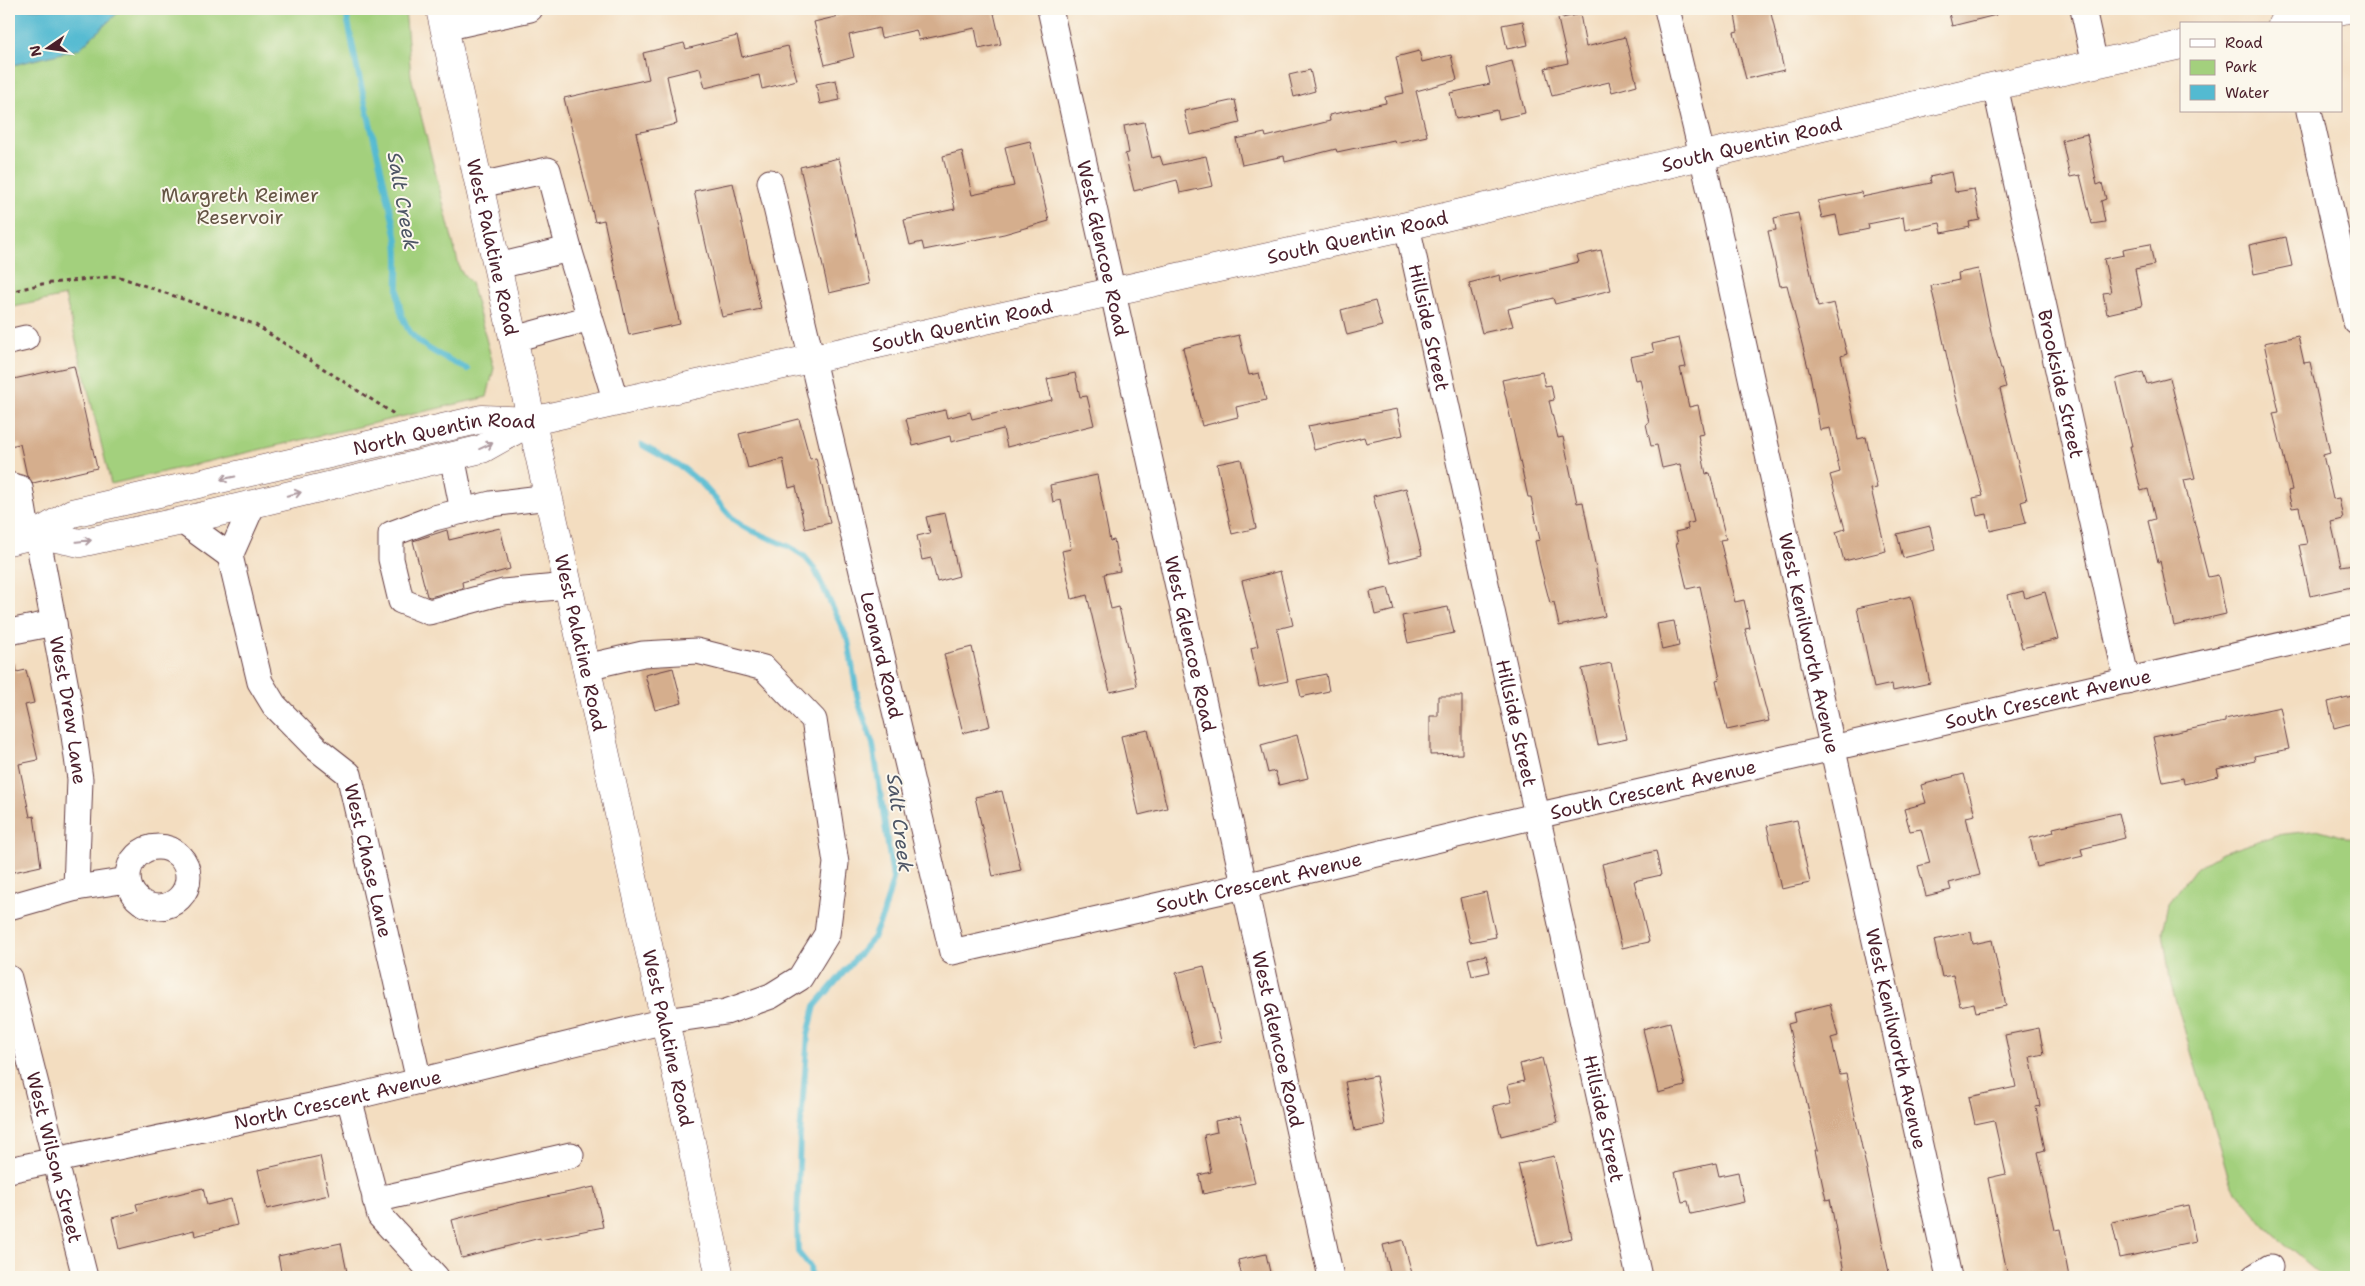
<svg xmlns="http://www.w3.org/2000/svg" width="2365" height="1286" viewBox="0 0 2365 1286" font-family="'Shantell Sans',sans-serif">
<rect width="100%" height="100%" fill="#fbf7ec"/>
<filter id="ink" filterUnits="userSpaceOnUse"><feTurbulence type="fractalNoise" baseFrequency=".02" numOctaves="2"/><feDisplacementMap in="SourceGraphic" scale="10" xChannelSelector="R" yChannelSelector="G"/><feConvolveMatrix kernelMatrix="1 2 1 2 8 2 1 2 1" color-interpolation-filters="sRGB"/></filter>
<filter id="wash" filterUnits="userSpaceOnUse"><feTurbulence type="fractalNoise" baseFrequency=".0096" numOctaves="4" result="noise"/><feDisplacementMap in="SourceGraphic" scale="20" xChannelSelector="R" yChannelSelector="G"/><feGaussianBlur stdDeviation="1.12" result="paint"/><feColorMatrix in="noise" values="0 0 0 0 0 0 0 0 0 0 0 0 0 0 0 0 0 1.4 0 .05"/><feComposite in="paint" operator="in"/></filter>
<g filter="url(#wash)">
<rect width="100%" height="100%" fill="#f3ddc0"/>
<path fill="#a3d07d" stroke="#767854" d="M9,9H405L411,76L460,270L471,283L494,368L487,397L111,484L65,296L9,308Z
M2320,830L2356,840V1277H2322L2318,1272L2271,1232L2231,1185L2171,985L2163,932L2169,903L2195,869L2222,853L2276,835Z"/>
<path fill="#53bad1" stroke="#4e6c7e" d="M9,9H122L79,49L9,66Z"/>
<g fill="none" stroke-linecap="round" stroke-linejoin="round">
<path stroke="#53bad1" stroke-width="6" d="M345,9C351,31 353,53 359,76C371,129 385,182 396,235C403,269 389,300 410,332C422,349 449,359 467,369
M642,445L683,468L702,484L734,520L748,529L790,547L804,556L814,568L848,640L858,701L873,744L893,879L883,915L873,938L815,1006L808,1035L800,1135L797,1224L798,1252L810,1267L811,1277"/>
</g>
<g id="blocks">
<path fill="#d5ae8d" d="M855,9H993L1001,44L979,49L975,28L919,40L916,30L881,38L879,28L849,35L854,57L825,65L814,22L856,12Z
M1734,9H1770L1784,70L1746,79L1734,32L1738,31Z
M1948,9H1996V15L1952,26Z
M1580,14L1586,47L1625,37L1637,85L1612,92L1609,82L1552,96L1545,68L1568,63L1558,19Z
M1523,21L1528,45L1507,49L1502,25Z
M737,36L742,57L788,46L797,80L762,89L759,75L705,88L700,68L667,76L677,124L636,133L680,324L629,335L604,220L595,222L564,98L649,79L643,53L684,43L686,49Z
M1419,51L1422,62L1451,55L1457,80L1416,91L1427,136L1395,143L1394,140L1337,152L1336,149L1285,162L1284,156L1242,165L1236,139L1265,133L1266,137L1330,121L1329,115L1386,103L1385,97L1404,93L1396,57Z
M1512,61L1525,113L1499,119L1497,110L1456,119L1450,93L1490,84L1486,68Z
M1310,70L1315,91L1294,97L1289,75Z
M836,80L840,100L820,104L816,84Z
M1235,100L1240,123L1190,135L1184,111Z
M1144,122L1152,158L1160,156L1163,165L1206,156L1213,186L1180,193L1177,180L1134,191L1125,154L1129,153L1124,126Z
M2087,134L2097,185L2102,183L2106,199L2101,201L2105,222L2092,224L2080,175L2070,177L2062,140Z
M1030,141L1049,221L1004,234L924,250L922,242L910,245L904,220L955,209L943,156L962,151L972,195L1014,186L1005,147Z
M839,158L868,284L829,293L800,167Z
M1951,172L1955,192L1974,189L1980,220L1969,222L1970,227L1942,233L1940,223L1905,230L1903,217L1868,224L1869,229L1840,235L1836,215L1822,218L1818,201L1861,192L1862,197L1931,183L1930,177Z
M733,183L761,309L722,317L694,191Z
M1798,213L1818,307L1834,303L1847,354L1841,356L1858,439L1866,437L1877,488L1871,489L1886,551L1844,561L1836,532L1845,529L1830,475L1840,472L1830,428L1820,430L1811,379L1787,285L1780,286L1768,231L1776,230L1774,218Z
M2286,237L2292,266L2254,274L2249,245Z
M2150,244L2154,265L2135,269L2142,306L2107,314L2103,293L2111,292L2104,259L2124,255L2123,249Z
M1601,250L1611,290L1555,304L1553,298L1508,309L1513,326L1482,333L1469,283L1500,275L1501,281L1579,262L1577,256Z
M1978,269L1992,336L2006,387L2000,389L2027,500L2021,502L2026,523L1990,531L1987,514L1977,516L1973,498L1983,496L1955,393L1931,286L1959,280L1958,273Z
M1375,301L1382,326L1347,335L1341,310Z
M1239,335L1249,375L1259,373L1266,400L1236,407L1238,417L1202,426L1183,348Z
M2298,336L2304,363L2310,362L2330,453L2323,455L2333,499L2339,498L2343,519L2331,522L2341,566L2353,564L2356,578V586L2310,596L2299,545L2307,544L2299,507L2292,508L2288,491L2292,490L2273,413L2279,412L2264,343Z
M1679,338L1686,367L1680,368L1689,407L1698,405L1704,434L1698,435L1706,474L1710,473L1726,539L1720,540L1735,602L1744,600L1750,628L1745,629L1769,721L1727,730L1716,680L1720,679L1700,586L1687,589L1676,543H1678L1675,532L1688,529L1687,524L1694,522L1680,464L1662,468L1657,445L1651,446L1646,424L1649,423L1640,379L1635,380L1630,357L1654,352L1652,344Z
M74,366L97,468L33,483L27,476L20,444L9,446V380Z
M1542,372L1545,386L1551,385L1554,400L1549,401L1558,438L1563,437L1577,503L1583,502L1605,616L1559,626L1554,602L1550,603L1540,565L1535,541L1540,540L1531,497H1528L1502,380Z
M2143,372L2147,384L2170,378L2195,478L2184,480L2208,577L2218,575L2226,614L2174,626L2160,561L2158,562L2148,521L2155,519L2148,489L2141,491L2130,446H2132L2116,379Z
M1075,373L1080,397L1087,396L1094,425L1007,447L1003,429L951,442L950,436L913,446L906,419L945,410L947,418L970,412L972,419L1052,400L1047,379Z
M1397,409L1403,435L1366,443L1364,437L1314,450L1308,426Z
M799,419L810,459L816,458L830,523L805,529L796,486L789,488L783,459L748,468L739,434Z
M1241,459L1256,528L1232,534L1217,464Z
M1097,475L1110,541L1114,540L1120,571L1104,574L1111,609L1119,607L1137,686L1110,692L1087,595L1072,599L1062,551L1071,549L1061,500L1053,502L1050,485Z
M1406,488L1422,555L1390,563L1373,496Z
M945,513L959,576L937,582L931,558L922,560L917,536L930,533L926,517Z
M1930,526L1935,550L1903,558L1897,534Z
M500,528L510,569L462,582L463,588L430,597L427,596L413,541L447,530L449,540Z
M1280,571L1293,625L1277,629L1288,681L1259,687L1251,648L1258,646L1242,581Z
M1388,588L1394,610L1375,615L1370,592Z
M2023,591L2025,598L2045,592L2058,639L2022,648L2008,595Z
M1911,596L1930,683L1893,691L1892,684L1874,688L1857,608Z
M1448,607L1454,633L1408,643L1402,616Z
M1674,621L1679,646L1662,650L1657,624Z
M972,647L990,726L963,733L944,654Z
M15,663L17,672L26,670L34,703L25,705L38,760L19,764L30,817L34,816L41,866L9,873V664Z
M1611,663L1627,739L1598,745L1582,669Z
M673,668L682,703L655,710L645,675Z
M1326,674L1329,691L1301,697L1297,680Z
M2356,695V722L2334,728L2328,702Z
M1438,696H1462V754L1430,755V716H1438Z
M2280,707L2289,749L2254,756L2255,761L2217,769L2219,776L2184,784L2183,778L2163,782L2153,737L2225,722V719Z
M1148,730L1167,808L1139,815L1121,736Z
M1297,735L1308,778L1279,785L1275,771L1268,773L1261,745Z
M1964,774L1975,815L1966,817L1980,875L1949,883L1951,890L1926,896L1918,866L1930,863L1921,829L1910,831L1904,809L1926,803L1921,785Z
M1002,791L1021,870L993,876L975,797Z
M2119,813L2125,838L2081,849L2083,856L2037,867L2030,838L2054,832L2053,828Z
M1797,820L1810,883L1781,889L1767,826Z
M1656,851L1661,875L1634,881L1649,942L1622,948L1602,864Z
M1486,892L1496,937L1470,942L1460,898Z
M1971,932L1973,944L1992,940L2006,1006L1976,1012L1974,1003L1960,1006L1953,975L1942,977L1934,940Z
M1486,955L1490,972L1472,976L1468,959Z
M1204,966L1221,1041L1194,1047L1176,973Z
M1830,1004L1838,1036L1831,1038L1840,1075L1846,1074L1890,1277H1845L1830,1199L1826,1200L1815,1150H1818L1788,1024L1795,1022L1793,1013Z
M1670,1022L1685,1086L1658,1093L1643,1029Z
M2039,1028L2044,1054L2030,1057L2040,1106L2036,1107L2045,1150L2038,1152L2055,1230L2060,1229L2069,1277H2008L1988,1178L2006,1174L1994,1120L1975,1124L1969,1097L2016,1087L2005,1035Z
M1542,1058L1558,1122L1501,1136L1493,1106L1512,1102L1508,1085L1524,1081L1520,1064Z
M1376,1076L1385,1125L1355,1131L1345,1082Z
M1240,1116L1255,1183L1203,1194L1199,1175L1211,1172L1204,1135L1217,1132L1215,1121Z
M320,1156L329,1195L267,1209L258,1170Z
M1554,1156L1572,1238L1538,1246L1518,1164Z
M1716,1163L1719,1176L1738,1172L1744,1202L1691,1214L1688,1201L1682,1202L1675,1172Z
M594,1187L603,1227L540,1240V1238L462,1258L452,1220L517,1203Z
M203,1188L207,1205L231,1199L237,1225L195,1236L194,1230L119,1249L112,1218L138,1211L136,1204Z
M2188,1205L2196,1242L2120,1258L2112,1222Z
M1403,1240L1413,1277H1391L1383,1245Z
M341,1243L348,1277H282L278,1256Z
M1266,1254L1271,1277H1242L1238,1260Z"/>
</g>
</g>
<g filter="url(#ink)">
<use href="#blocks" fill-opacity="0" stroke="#633c41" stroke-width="1"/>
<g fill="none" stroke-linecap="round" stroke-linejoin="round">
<g stroke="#633c41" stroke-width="27">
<g id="minor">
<path id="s1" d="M1050,9L1331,1277"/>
<path id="s2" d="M1667,9L1702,155L1949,1277"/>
<path d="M2083,9L2095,64"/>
<path d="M444,28L530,9"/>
<path id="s3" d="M1995,86L2127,681"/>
<path d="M2309,111L2356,322"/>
<path id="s4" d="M770,182L952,952L1244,886L1536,816L2356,628"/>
<path d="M480,185L548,170L569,249"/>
<path id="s5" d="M1407,226L1639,1277"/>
<path d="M498,266L569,249L616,402"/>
<path d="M514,339L590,318"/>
<path d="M9,342L26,338"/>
<path d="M452,456L463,511"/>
<path d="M9,485L20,488L28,536"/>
<path d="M549,497L491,504L434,518L391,534V559L401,601L429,612L503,592L568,586"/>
<path id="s6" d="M253,504L230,556L260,682L274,705L317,749L349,774L419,1081"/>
<path d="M182,521L230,556"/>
<path id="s7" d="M37,534L71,714L80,779L76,888"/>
<path d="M9,632L54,623"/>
<circle cx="158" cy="877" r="30"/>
<path d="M9,907L76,888L128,880"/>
<path id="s8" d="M9,978L85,1277"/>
<path d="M349,1098L380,1216L436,1277"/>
<path id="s9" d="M9,1170L349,1098L665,1021L726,1012L771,996L800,978L827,934L836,863L814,720L764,668L697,651L643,654L586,667"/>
<path d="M375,1200L571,1155"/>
<path d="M2254,1277L2270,1267"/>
</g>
</g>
<g stroke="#633c41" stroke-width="29">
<g id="major">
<path id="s10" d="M440,9L665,1021L720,1277"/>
<path d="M2282,24L2347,9"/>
<path d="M37,534L80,543L182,521L482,449L532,421"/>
<path id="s11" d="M9,541L37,534L72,513L482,419L532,421L1407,226L1995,86L2181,45"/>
</g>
</g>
<path stroke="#633c41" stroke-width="3" stroke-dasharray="4 4" stroke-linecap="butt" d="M9,292L42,284L117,276L254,324L394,414"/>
<use href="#minor" stroke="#fff" stroke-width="25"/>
<use href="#major" stroke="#fff" stroke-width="28"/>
</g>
<defs><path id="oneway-shaft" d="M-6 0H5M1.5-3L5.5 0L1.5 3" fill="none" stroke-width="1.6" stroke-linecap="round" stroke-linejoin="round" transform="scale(1.25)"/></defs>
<g stroke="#ae9aa0">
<use href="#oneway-shaft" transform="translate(486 446) rotate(-24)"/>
<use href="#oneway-shaft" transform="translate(228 478) rotate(168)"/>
<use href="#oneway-shaft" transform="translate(294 494) rotate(-14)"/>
<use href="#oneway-shaft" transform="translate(84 541) rotate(-6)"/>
</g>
</g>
<g text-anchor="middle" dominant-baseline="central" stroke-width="4" stroke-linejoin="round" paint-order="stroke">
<g font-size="19" fill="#4a1f2b" stroke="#fbf7ec">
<text stroke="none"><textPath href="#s11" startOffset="1791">South Quentin Road</textPath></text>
<text stroke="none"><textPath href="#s11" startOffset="1386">South Quentin Road</textPath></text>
<text stroke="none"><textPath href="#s10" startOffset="244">West Palatine Road</textPath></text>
<text stroke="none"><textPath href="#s1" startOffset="245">West Glencoe Road</textPath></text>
<text stroke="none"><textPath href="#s11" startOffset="981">South Quentin Road</textPath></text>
<text stroke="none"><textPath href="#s5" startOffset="104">Hillside Street</textPath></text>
<text stroke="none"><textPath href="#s3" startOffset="305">Brookside Street</textPath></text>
<text stroke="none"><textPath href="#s11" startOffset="451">North Quentin Road</textPath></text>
<text stroke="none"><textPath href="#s10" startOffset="649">West Palatine Road</textPath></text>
<text stroke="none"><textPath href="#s1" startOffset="650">West Glencoe Road</textPath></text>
<text stroke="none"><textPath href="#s2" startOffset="650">West Kenilworth Avenue</textPath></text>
<text stroke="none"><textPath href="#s4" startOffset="486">Leonard Road</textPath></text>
<text stroke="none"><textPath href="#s4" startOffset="1916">South Crescent Avenue</textPath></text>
<text stroke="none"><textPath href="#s7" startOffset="179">West Drew Lane</textPath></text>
<text stroke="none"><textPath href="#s5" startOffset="509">Hillside Street</textPath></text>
<text stroke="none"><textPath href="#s4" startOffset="1511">South Crescent Avenue</textPath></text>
<text stroke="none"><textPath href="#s6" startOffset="404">West Chase Lane</textPath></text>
<text stroke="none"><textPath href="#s4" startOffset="1106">South Crescent Avenue</textPath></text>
<text stroke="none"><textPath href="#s10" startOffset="1054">West Palatine Road</textPath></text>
<text stroke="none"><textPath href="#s2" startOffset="1055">West Kenilworth Avenue</textPath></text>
<text stroke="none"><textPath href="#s1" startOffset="1055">West Glencoe Road</textPath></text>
<text stroke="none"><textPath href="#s9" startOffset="336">North Crescent Avenue</textPath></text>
<text stroke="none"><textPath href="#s5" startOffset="914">Hillside Street</textPath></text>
<text stroke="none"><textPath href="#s8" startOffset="185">West Wilson Street</textPath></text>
</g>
<g font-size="19" fill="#655444" stroke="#fbf7ec">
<text x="240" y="195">Margreth Reimer<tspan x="240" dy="22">Reservoir</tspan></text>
</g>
<g font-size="20" font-style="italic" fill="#4d5565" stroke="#fbf7ec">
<text transform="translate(403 201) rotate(80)">Salt Creek</text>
<text transform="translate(900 823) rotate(83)">Salt Creek</text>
</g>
</g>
<rect width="2365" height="1286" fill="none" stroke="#fbf7ec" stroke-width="30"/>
<rect x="2180" y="22" width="162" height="90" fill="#fbf7ec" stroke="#b4a19f"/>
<rect x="2190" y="39" width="25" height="8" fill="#ffffff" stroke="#b4a19f"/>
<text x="2225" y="48" font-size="15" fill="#4a1f2b">Road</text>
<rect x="2190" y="60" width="25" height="15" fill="#a3d07d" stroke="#b4a19f"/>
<text x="2225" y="72" font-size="15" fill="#4a1f2b">Park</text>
<rect x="2190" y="85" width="25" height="15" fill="#53bad1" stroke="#b4a19f"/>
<text x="2225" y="98" font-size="15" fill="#4a1f2b">Water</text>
<g transform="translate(48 48) rotate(257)" stroke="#fbf7ec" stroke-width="4" paint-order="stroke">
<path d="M0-4L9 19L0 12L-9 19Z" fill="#4a1f2b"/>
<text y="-8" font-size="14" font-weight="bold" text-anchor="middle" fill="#4a1f2b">N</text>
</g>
</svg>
